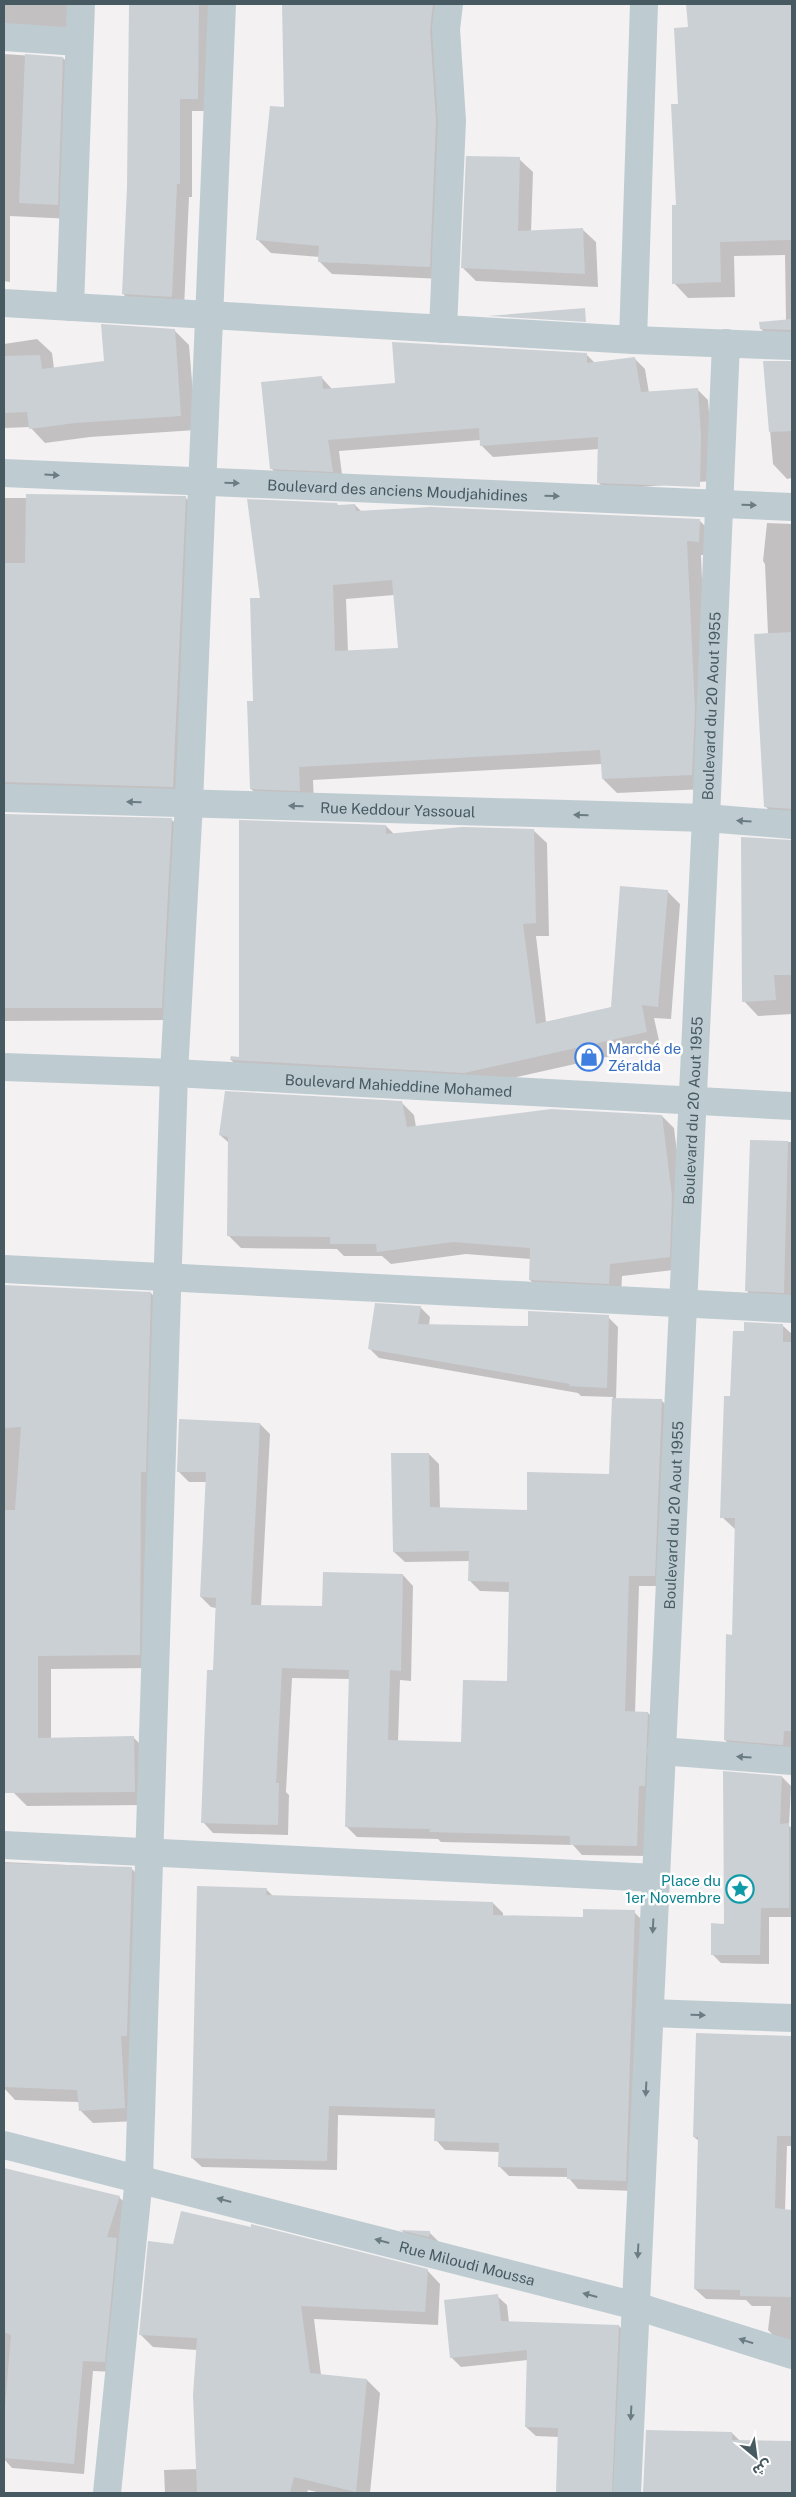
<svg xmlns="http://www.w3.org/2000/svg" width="796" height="2497" viewBox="0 0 796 2497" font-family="'Public Sans','Noto Sans Arabic',sans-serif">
<rect width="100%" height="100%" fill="#f4f1f2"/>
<path fill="#0003" fill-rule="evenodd" d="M4,4H86L79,39L4,48Z
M131,4H211L210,111H192V197H189L184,309L136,306L123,294L129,187Z
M284,4H448L443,279L332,274L319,261L320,257L271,253L258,240L285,108Z
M687,4H792V345L776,343L761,329L786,321L785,255L734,256L735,297L688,298L674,283L679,105L689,28Z
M4,54L63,58L78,73L72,219L10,216V282L4,281Z
M519,159L533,172L531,232L582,229L596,242L598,287L476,281L463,268Z
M174,330L189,345L196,430L90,437L45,443L30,427L4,428V344L37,339L52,353L54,369L105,362Z
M586,354L596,364L634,358L645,369L649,393L697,389L708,400L712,448L711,481L642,487V495L609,493L598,482L599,449L493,457L482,446L481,440L339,451L343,482L282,479L271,468L321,377L332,389L397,384Z
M792,361V478L787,479L773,464L764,362Z
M4,498H186L199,511L186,800L4,804Z
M355,505L362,512L699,520L713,534V555H701L708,726L706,789L617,793L603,779L602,764L313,780L314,804L266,803L251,789L262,599L339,507ZM394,595L399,650L348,652L346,599Z
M767,523L792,524V823L780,821L766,807L768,634L765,564L763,561Z
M4,815L172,820L185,833L175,1020L4,1021Z
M386,826L395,835L533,830L547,843L549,936H536L546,1022L612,1008L667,891L680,904L671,1019L654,1018L660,1045L477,1086L245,1073L231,1060L241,1059Z
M742,838L792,842V1014L758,1016L744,1001Z
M401,1102L414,1115L416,1127L662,1116L674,1128L684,1210L682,1269L622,1276L621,1296L543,1292L530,1280L531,1259L466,1254L391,1264L382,1256H344L337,1249L241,1248L229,1236V1143L220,1135Z
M751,1141L792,1142V1305L758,1303L746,1290Z
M4,1286L151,1293L164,1307L153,1668L51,1669V1739L134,1738L147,1751L148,1805L27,1806L14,1793L4,1792Z
M420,1307L430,1317L429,1325L529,1328L608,1317L618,1327L616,1399L661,1400L672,1411L665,1586H639L635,1713H648L658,1724L647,1856L582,1855L573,1845L441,1842L438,1839L357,1837L346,1826L350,1679L292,1678L286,1792L289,1795L288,1835L213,1833L203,1822L214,1671L216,1608L211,1607L201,1597L207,1482H189L178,1471L260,1424L270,1434L261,1607L323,1608L403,1575L413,1586L411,1681L400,1680L398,1742L462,1743L508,1682L510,1592L480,1591L470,1581V1561L405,1562L394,1552L429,1454L439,1464L440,1509L528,1511L611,1476L613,1397L581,1396L578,1393L379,1358L369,1348Z
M782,1325L792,1334V1756L737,1752L725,1740L733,1636L736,1530L722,1517L732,1398L745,1332Z
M782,1777L791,1786L789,1826L792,1828V1917H769V1964L721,1963L712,1954Z
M4,1862L131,1868L144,1881L137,2121L93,2123L80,2110L79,2102L15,2100L4,2088Z
M266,1889L273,1896L493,1903L503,1913V1916L584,1919L634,1912L644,1922L635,2191L578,2189L568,2177L509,2176L499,2166L500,2152L445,2150L436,2140V2118L338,2115L337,2170L202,2167L192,2158Z
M697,2035L792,2037V2146H787L785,2211H792V2346L779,2341L768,2330L771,2306H752L746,2300L706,2299L695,2289L699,2141L694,2137Z
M4,2170L119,2197L130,2208L119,2241L127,2249L115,2372L93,2371L84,2474L12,2468L4,2459Z
M402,2231L429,2232L443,2246L415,2243Z
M427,2270L440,2284L438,2325L314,2319L321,2375L367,2380L380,2393L370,2493H321L308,2490L307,2493H165L164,2470L197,2469V2350L153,2347L140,2334Z
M497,2296L507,2305L509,2323L619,2326L628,2336L621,2493H557L559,2437L536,2436L526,2427L528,2360L461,2367L451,2357Z
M647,2431L732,2433L740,2441L792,2443V2493H644Z"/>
<path fill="#cbd0d4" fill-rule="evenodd" d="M129,4H199L198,99H180V184H177L172,297L122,294L127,187Z
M282,4H433L430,30L436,121L430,267L318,262L319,246L256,240L270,106L284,107Z
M686,4H792V240L720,242L721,282L672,284V205H676L671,104H678L674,28L688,27Z
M25,54L63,57L58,205L19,203Z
M466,156L520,157L518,231L583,228L585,274L461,268Z
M585,308L586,322L488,316Z
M792,319V330L760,329L759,322Z
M101,324L175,329L181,416L75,423L29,429L27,412L4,413V356L40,355L42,369L104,361Z
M392,342L587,353V363L635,357L641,392L698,388L701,437L700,487L597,483L598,437L480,446L479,428L328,440L333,472L270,469L261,382L322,376L323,389L395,383Z
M763,361H792V431L769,432Z
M26,494L186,496L173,787L4,782V563H25Z
M247,499L337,503L338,505L355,504L356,511L431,507L700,519L699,542L687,541L695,711L692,775L602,779L600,750L299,767L300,791L250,789L247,701H253L250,598H260ZM392,580L398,648L335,651L333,585Z
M792,632V809L764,807L754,634Z
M4,814L172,818L162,1008H4Z
M239,820L386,825V834L462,827L534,829L536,923L523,924L536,1024L611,1007L620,886L668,890L658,1007L642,1005L647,1032L464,1073L230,1060L231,1056L239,1057Z
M741,837L792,840V975H774L776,1000L742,1002Z
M225,1091L402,1101L407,1127L551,1109L662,1115L672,1196L670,1257L610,1264L609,1284L529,1280L530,1248L453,1242L377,1252L376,1244H330V1237L227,1236L228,1137L219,1135Z
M750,1140L788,1141L784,1293L745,1291Z
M4,1285L151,1292L146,1472H141L140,1655L38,1656V1738L134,1736L135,1792L4,1793V1510H15L21,1427L4,1428Z
M375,1303L421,1306L418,1324L528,1326V1311L609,1315L607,1388L569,1386L570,1384L368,1349Z
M744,1322L783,1324V1342H792V1731H784L783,1745L724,1740L726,1634L732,1635L735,1518H720L724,1396H730L733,1331H744Z
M612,1398L662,1399L655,1576H629L625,1711L648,1712L645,1786H639L637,1846L570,1845V1836L429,1832L430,1829L345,1827L349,1670L282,1668L276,1783H279L278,1825L201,1823L207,1670H213L216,1598L200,1597L206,1472H177L179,1419L260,1423L251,1605L322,1606L323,1572L403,1574L401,1671L390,1670L388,1740L461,1742L463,1680L507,1681L509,1582L468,1581L469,1551L393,1552L391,1453H429L430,1507L527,1510V1472L609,1474Z
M723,1771L782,1776L780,1824L789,1823V1908H761L760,1955H711V1923L724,1924Z
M4,1863L132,1867L127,2036H121L125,2108L79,2111L77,2090L4,2087Z
M197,1886L267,1888L266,1895L493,1902V1915L583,1917V1909L635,1910L626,2181L567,2179V2168L498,2167L499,2143L434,2141L435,2109L329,2106L327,2161L191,2158Z
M696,2033L792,2036V2136H777L775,2208L792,2210V2297L740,2296V2290L694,2289L698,2137H693Z
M4,2168L120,2196L107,2237L117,2238L105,2362L83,2361L74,2464L4,2458V2418L11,2335L4,2332Z
M181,2211L251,2227V2224L428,2269L425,2312L301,2306L310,2373L367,2379L356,2492L294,2477L290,2493H197L193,2395L197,2338L139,2335L148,2241L173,2244Z
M399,2230L430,2231L429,2237Z
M498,2294L501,2321L619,2325L612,2493H556L558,2428L525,2427L527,2350L450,2358L444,2300Z
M646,2430L732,2432V2440L792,2441V2493H643Z"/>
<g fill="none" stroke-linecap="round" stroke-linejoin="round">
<g stroke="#beccd2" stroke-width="28">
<path d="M4,37L79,42"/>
<path d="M4,303L633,340L792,346"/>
<path d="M70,307L81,4"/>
<path d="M443,329L452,121L446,29L449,4"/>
<path d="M633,340L644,4"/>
<path id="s1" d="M4,473L792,507"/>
<path id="s2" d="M4,798L706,818L792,825"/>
<path id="s3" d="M4,1067L174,1073L792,1106"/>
<path d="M4,1269L792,1309"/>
<path d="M661,1751L792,1761"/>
<path d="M4,1845L655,1878"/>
<path d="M649,2013L792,2018"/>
<path id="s4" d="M4,2145L636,2306L792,2355"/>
<path d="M107,2493L139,2178L174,1073L189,803L222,4"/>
<path id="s5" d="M627,2493L706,818L726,343"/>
</g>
</g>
<defs><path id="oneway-solid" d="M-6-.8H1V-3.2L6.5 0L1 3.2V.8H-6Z" transform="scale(1.25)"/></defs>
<g fill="#6b7c83">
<use href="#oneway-solid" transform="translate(52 475) rotate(3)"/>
<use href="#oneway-solid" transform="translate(232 483) rotate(2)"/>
<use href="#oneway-solid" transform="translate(552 496) rotate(2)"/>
<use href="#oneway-solid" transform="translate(749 505) rotate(2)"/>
<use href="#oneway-solid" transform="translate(134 802) rotate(-178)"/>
<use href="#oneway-solid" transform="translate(296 806) rotate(-178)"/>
<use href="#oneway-solid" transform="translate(581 815) rotate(-178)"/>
<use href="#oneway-solid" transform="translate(744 821) rotate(-176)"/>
<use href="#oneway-solid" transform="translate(744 1757) rotate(-176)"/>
<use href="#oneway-solid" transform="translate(653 1926) rotate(93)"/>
<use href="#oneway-solid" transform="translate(698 2015) rotate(2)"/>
<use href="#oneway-solid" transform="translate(646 2089) rotate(93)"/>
<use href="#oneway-solid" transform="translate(224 2200) rotate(-165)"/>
<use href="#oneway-solid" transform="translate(382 2241) rotate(-165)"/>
<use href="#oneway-solid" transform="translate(638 2251) rotate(93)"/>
<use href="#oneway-solid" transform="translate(590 2295) rotate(-165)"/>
<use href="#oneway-solid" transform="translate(746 2341) rotate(-163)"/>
<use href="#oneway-solid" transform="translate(631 2413) rotate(93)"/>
</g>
<defs>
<g id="shop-ring" transform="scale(1.4375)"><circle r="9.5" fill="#fff" stroke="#3f7fe0" stroke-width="1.5"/><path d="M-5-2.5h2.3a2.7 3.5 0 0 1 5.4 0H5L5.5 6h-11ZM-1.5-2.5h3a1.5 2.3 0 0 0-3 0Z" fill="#3f7fe0"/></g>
<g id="sight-ring" transform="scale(1.4375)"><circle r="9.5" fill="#fff" stroke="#0f9aa8" stroke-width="1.5"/><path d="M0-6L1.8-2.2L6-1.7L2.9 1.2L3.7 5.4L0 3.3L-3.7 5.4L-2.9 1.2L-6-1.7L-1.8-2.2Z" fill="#0f9aa8"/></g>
</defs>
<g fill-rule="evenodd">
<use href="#shop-ring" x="589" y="1057"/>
<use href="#sight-ring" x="740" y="1889"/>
</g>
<g text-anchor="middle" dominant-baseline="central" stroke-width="5" stroke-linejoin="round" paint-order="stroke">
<g font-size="15" fill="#475961" stroke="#fff">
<text stroke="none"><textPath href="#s1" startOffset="394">Boulevard des anciens Moudjahidines</textPath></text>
<text stroke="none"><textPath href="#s5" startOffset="1789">Boulevard du 20 Aout 1955</textPath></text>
<text stroke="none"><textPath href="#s2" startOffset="394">Rue Keddour Yassoual</textPath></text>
<text stroke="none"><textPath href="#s3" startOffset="395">Boulevard Mahieddine Mohamed</textPath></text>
<text stroke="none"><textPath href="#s5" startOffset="1384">Boulevard du 20 Aout 1955</textPath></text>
<text stroke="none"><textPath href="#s5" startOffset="979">Boulevard du 20 Aout 1955</textPath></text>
<text stroke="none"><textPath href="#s4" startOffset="478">Rue Miloudi Moussa</textPath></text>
</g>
<g font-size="15" fill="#366cbe" stroke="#fff" text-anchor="start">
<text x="608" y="1048">Marché de<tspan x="608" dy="17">Zéralda</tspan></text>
</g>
<g font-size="15" fill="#0d838f" stroke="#fff" text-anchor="end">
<text x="721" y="1880">Place du<tspan x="721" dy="17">1er Novembre</tspan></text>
</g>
</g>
<rect width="796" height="2497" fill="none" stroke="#475961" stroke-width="10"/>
<g transform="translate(756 2457) rotate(151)" stroke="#ffffff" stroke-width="4" paint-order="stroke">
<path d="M0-4L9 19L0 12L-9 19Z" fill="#475961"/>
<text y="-8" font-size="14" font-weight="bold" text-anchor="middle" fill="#475961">ش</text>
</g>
</svg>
